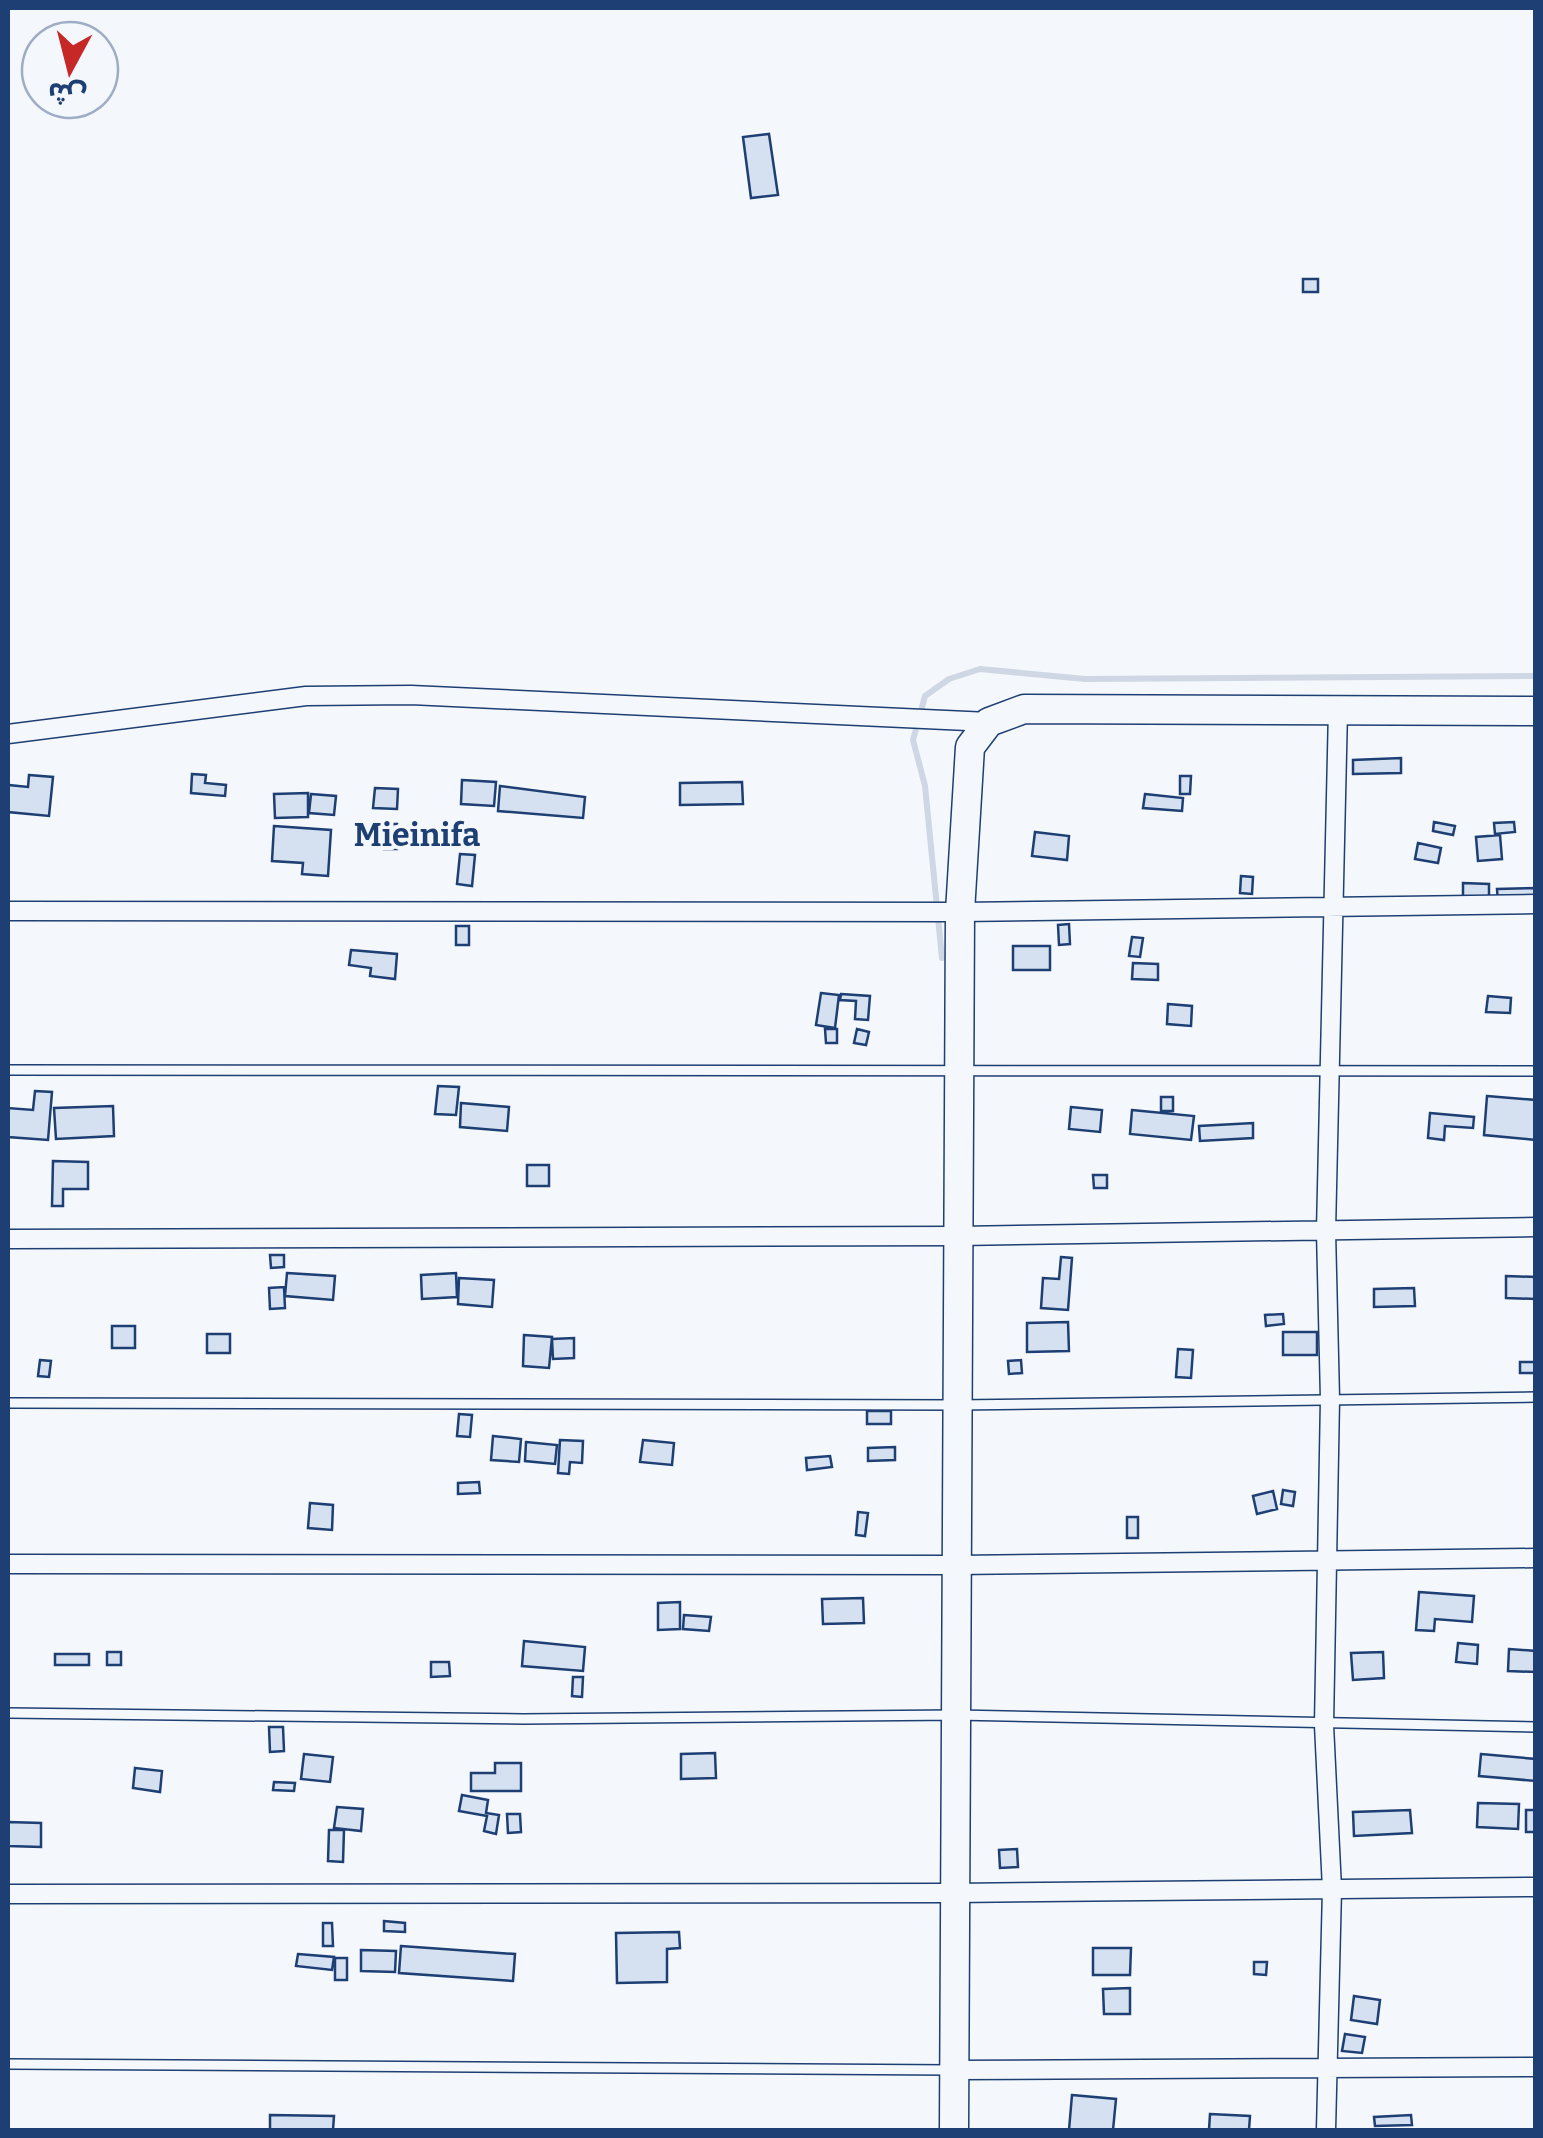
<svg xmlns="http://www.w3.org/2000/svg" width="1543" height="2138" viewBox="0 0 1543 2138" font-family="Bitter,'Noto Sans Arabic',serif">
<rect width="100%" height="100%" fill="#f4f7fb"/>
<g fill="none" stroke-linecap="round" stroke-linejoin="round">
<path stroke="#cfd7e4" stroke-width="6" d="M942,958L925,786L913,740L925,696L949,679L980,669L1085,679L1536,676"/>
</g>
<path fill="#d5e0f0" stroke="#1d3f73" stroke-width="2.5" d="M769,134L778,195L751,198L743,137Z
M1303,279H1318V292H1303Z
M1401,758V773L1353,774V760Z
M192,774L206,775L205,783L226,785L225,796L191,793Z
M29,775L53,777L49,816L8,812V785L28,787Z
M1180,776H1191L1190,794H1180Z
M462,780L496,782L494,806L461,804Z
M742,782L743,804L680,805V783Z
M500,786L585,797L583,818L498,811Z
M375,788L398,789L397,809L373,808Z
M308,793V817L275,818L274,794Z
M311,794L336,796L334,815L309,813Z
M1145,794L1183,798L1182,811L1143,808Z
M1434,822L1455,826L1453,835L1433,831Z
M1514,822L1515,832L1495,834L1494,823Z
M384,824H397V849H384Z
M274,826L331,830L328,876L302,874L303,863L272,861Z
M1035,832L1069,836L1067,860L1032,856Z
M1500,835L1502,859L1478,861L1476,837Z
M1418,843L1441,848L1438,863L1415,859Z
M460,854L475,855L472,886L457,884Z
M1241,876L1253,877L1252,894L1240,893Z
M1463,883L1489,884V898H1463Z
M1536,888V902L1498,903L1497,889Z
M1069,924L1070,944L1059,945L1058,925Z
M456,926H469V945H456Z
M1132,937L1143,938L1140,957L1129,956Z
M1013,946H1050V970H1013Z
M351,950L397,954L395,979L370,976L371,968L349,965Z
M1133,963L1158,964V980L1132,979Z
M821,993L839,995L835,1028L816,1025Z
M841,994L870,996L868,1020L855,1019L856,1001L840,1000Z
M1488,996L1511,998L1510,1013L1486,1012Z
M1168,1004L1192,1006L1191,1026L1167,1024Z
M825,1029H837V1043H826Z
M857,1029L869,1032L866,1045L854,1043Z
M438,1086L459,1087L456,1115L435,1114Z
M35,1091L52,1092L48,1140L8,1137V1108L33,1110Z
M1487,1096L1536,1100V1140L1484,1135Z
M1161,1097H1173V1111H1161Z
M461,1103L509,1107L507,1131L460,1127Z
M113,1106L114,1136L56,1139L54,1108Z
M1071,1107L1102,1110L1100,1132L1069,1129Z
M1132,1110L1194,1116L1191,1140L1130,1134Z
M1430,1113L1474,1117L1473,1128L1445,1126L1444,1140L1428,1138Z
M1253,1123V1138L1200,1141L1199,1126Z
M53,1161L88,1162V1189H63V1206H52Z
M527,1165H549V1186H527Z
M1093,1175H1107V1188H1094Z
M270,1255H284V1267L271,1268Z
M1061,1257L1072,1258L1068,1310L1041,1308L1043,1278L1059,1279Z
M287,1273L335,1276L333,1300L285,1296Z
M456,1273L457,1297L422,1299L421,1275Z
M1506,1276L1536,1277V1299L1506,1298Z
M459,1278L494,1280L492,1307L458,1304Z
M284,1287L285,1308L270,1309L269,1288Z
M1414,1288L1415,1306L1374,1307V1289Z
M1283,1314L1284,1324L1266,1326L1265,1315Z
M1068,1322L1069,1351L1027,1352V1323Z
M112,1326H135V1348H112Z
M1283,1332H1317V1355H1283Z
M207,1334H230V1353H207Z
M524,1335L552,1337L549,1368L523,1366Z
M574,1338V1358L553,1359L552,1339Z
M1178,1349L1193,1350L1191,1378L1176,1377Z
M40,1360L51,1361L49,1377L38,1376Z
M1021,1360L1022,1373L1009,1374L1008,1361Z
M1520,1362H1536V1373H1520Z
M867,1411H891V1424H867Z
M459,1414L472,1415L470,1437L457,1436Z
M493,1436L521,1439L519,1462L491,1460Z
M560,1440L583,1441L582,1463L570,1462L569,1474L558,1473Z
M643,1440L674,1443L672,1465L640,1462Z
M526,1442L557,1445L555,1464L525,1461Z
M895,1447V1460L868,1461V1448Z
M830,1456L832,1467L807,1470L806,1458Z
M479,1482L480,1493L458,1494V1483Z
M1283,1490L1295,1492L1293,1506L1281,1504Z
M1273,1491L1277,1509L1257,1514L1253,1496Z
M310,1503L333,1505L332,1530L308,1528Z
M858,1512L868,1513L865,1536L856,1535Z
M1127,1517H1138V1538H1127Z
M1419,1592L1474,1596L1472,1622L1435,1619L1434,1631L1416,1630Z
M863,1598L864,1623L823,1624L822,1599Z
M680,1602V1629L658,1630V1603Z
M684,1615L711,1617L709,1631L683,1629Z
M524,1641L585,1647L583,1671L522,1666Z
M1458,1643L1478,1645L1477,1664L1456,1662Z
M1509,1649L1536,1651V1672L1508,1671Z
M107,1652H121V1665H107Z
M1383,1652L1384,1678L1353,1680L1351,1653Z
M55,1654H89V1665H55Z
M431,1662H449L450,1676L431,1677Z
M573,1677H583L582,1697L572,1696Z
M269,1727H283L284,1751L270,1752Z
M715,1753L716,1778L681,1779V1754Z
M304,1754L333,1757L330,1782L301,1779Z
M1481,1754L1536,1759V1781L1479,1776Z
M495,1763H521V1791H471V1773H495Z
M135,1768L162,1771L160,1792L133,1788Z
M274,1782L295,1783L294,1791L273,1790Z
M462,1795L488,1800L486,1813L499,1815L496,1834L484,1831L487,1816L459,1811Z
M1478,1803L1519,1804L1518,1829L1477,1827Z
M337,1807L363,1809L361,1831L334,1828Z
M1410,1810L1412,1833L1354,1836L1353,1812Z
M1526,1810H1536V1832H1526Z
M507,1814H520L521,1832L508,1833Z
M8,1822L41,1823V1847L8,1846Z
M329,1830H344L343,1862L328,1861Z
M1017,1849L1018,1867L1000,1868L999,1850Z
M384,1921L405,1923V1932L384,1931Z
M323,1923H332L333,1946H323Z
M679,1932L680,1948L667,1949V1982L617,1983L616,1933Z
M401,1946L515,1954L513,1981L399,1973Z
M1093,1948H1131L1130,1975H1093Z
M361,1950L396,1951L395,1972L361,1971Z
M298,1954L334,1957L332,1970L296,1966Z
M335,1958H347V1980H335Z
M1254,1962H1267L1266,1975L1254,1974Z
M1130,1988V2014H1104L1103,1989Z
M1354,1996L1380,2000L1377,2024L1351,2020Z
M1345,2034L1365,2037L1362,2053L1342,2051Z
M1072,2095L1116,2099L1113,2130H1069Z
M1210,2114L1250,2116L1249,2130H1209Z
M270,2115L334,2116L333,2130H270Z
M1411,2115L1412,2125L1375,2126L1374,2117Z"/>
<g fill="none" stroke-linecap="round" stroke-linejoin="round">
<g stroke="#1d3f73" stroke-width="12">
<path id="lane" d="M8,1070L1536,1071
M8,1403L958,1405L1536,1397
M8,1713L523,1719L956,1715L1536,1727
M8,2064L951,2070"/>
</g>
<g stroke="#1d3f73" stroke-width="21">
<path id="street" d="M8,734L306,696L411,695L989,722
M8,911L960,912L1536,904
M8,1239L959,1236L1536,1227
M8,1564L957,1565L1536,1558
M8,1894L955,1893L1536,1887
M954,2070L1536,2067
M1326,2130L1332,1889L1324,1725L1330,1399L1326,1231L1338,710"/>
</g>
<g stroke="#1d3f73" stroke-width="31">
<path id="secondary" d="M954,2130L960,912L970,747L989,722L1024,709L1536,711"/>
</g>
<use href="#lane" stroke="#f4f7fb" stroke-width="9"/>
<use href="#street" stroke="#f4f7fb" stroke-width="18"/>
<use href="#secondary" stroke="#f4f7fb" stroke-width="28"/>
</g>
<g text-anchor="middle" dominant-baseline="central" stroke-width="8" stroke-linejoin="round" paint-order="stroke">
<g font-size="32" font-weight="bold" fill="#1d3f73" stroke="#f4f7fb">
<text x="417" y="835">Mieinifa</text>
</g>
</g>
<rect width="1543" height="2138" fill="none" stroke="#1d3f73" stroke-width="20"/>
<g transform="translate(70 70) rotate(187)"><circle r="48" fill="#f4f7fb" stroke="#9eadc5" stroke-width="2.5"/>
<path d="M0-8L18 38L0 25L-18 38Z" fill="#c62828"/>
<text y="-15" font-size="28" font-weight="bold" text-anchor="middle" fill="#1d3f73">ش</text>
</g>
</svg>
